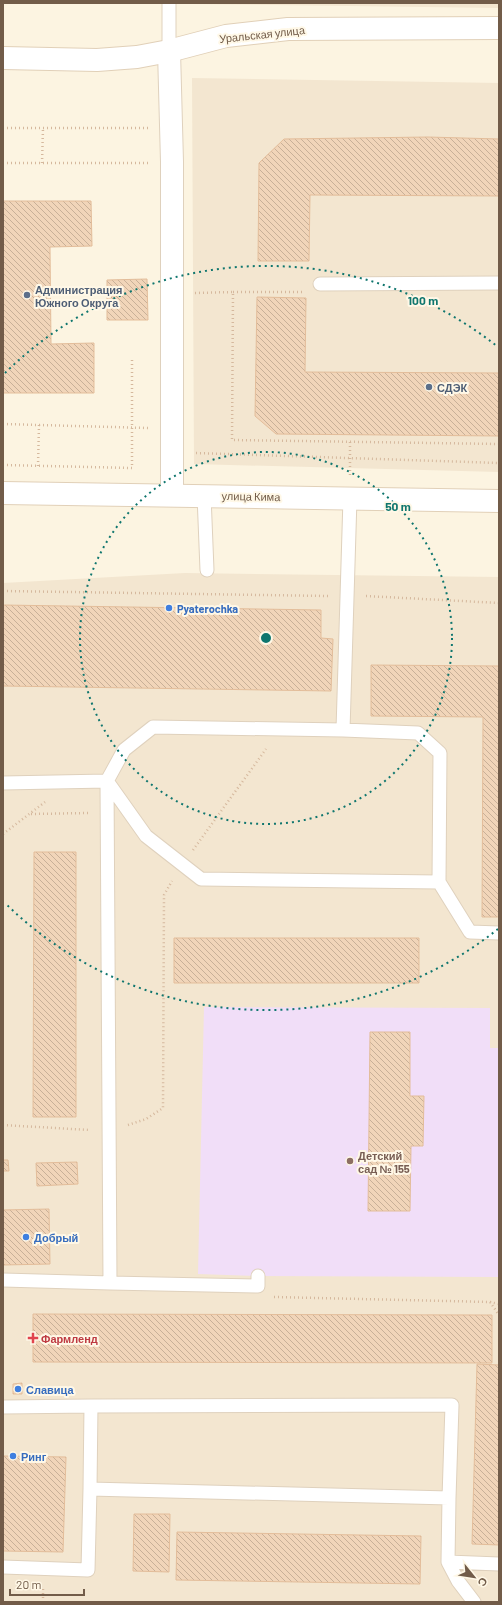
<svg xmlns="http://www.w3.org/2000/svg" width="502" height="1605" viewBox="0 0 502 1605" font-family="Barlow,sans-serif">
<defs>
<pattern id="building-back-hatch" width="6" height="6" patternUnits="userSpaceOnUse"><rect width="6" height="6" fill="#f1d5b9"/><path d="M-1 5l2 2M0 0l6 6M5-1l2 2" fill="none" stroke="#c8b098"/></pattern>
</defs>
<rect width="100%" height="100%" fill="#fcf4e1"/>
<path fill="#f3e6d0" d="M167,3H499V8L191,4Z
M192,78L499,83V472L194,464Z
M185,573L499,577V1602H3V583Z"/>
<path fill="#f1def8" d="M204,1007L490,1008V1048H499V1277L258,1276L198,1274Z"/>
<path fill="url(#building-back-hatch)" stroke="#e3bd9a" d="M428,137L499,139V196L310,195L309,261H258L259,163L284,139Z
M3,201H91L92,246L50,247L51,344L94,343V393H3Z
M147,279L148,320H107V280Z
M257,297L306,298L305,372L499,373V436L276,434L255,416Z
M3,605L321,610V638L333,639L331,691L3,686Z
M371,665L499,666V917H482L483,717L371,716Z
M34,852H76V1117H33Z
M174,938H419V983H174Z
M370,1032H410V1096H424L423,1146H411L410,1211H368Z
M3,1160H8L9,1171H3Z
M77,1162L78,1184L37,1186L36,1163Z
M49,1209L50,1264L3,1265V1210Z
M33,1314L492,1315V1363L33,1362Z
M477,1364L499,1365V1545L472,1544Z
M22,1383V1394H13V1384Z
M3,1456L66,1457L63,1552L3,1551Z
M134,1514H170L169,1572L133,1571Z
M177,1532L421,1536L420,1584L176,1580Z"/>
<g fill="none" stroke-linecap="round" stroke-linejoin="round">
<g stroke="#dfd1bd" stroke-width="15">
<path id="lane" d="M169,3V51
M320,284L499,283
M204,495L207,570
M343,730L350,498
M3,783L107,781
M439,882L470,932L499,933
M3,1280L110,1283L107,781L124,750L153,727L343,730L418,733L440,753L439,882L201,879L146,836L107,781
M110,1283L258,1286V1276
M91,1406L452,1405L449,1498
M3,1407L91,1406L90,1489L449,1498L448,1562L458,1581L474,1602
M448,1562L499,1564
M3,1567L88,1570L90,1489"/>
</g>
<g stroke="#dfd1bd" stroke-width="24">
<path id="street" d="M169,51L172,162V495"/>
</g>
<g stroke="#e1d0b8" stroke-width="24">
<path id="secondary" d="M3,58L97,60L137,57L169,51L226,36L288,29L499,28
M3,493L499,501"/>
</g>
<path stroke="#d5b89d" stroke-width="2.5" stroke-dasharray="1 3" stroke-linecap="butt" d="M3,128H148
M3,163H148
M42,163L43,128
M233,292H302
M195,293L233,292L232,440L499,444
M3,424L39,425L38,466
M39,425L148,428
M196,453L499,463
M3,465L132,468V357
M350,475V442
M3,591L328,596
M366,596L499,603
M31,814L88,813
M3,834L45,802
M193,850L266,749
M3,1125L90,1130
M128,1125L146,1119L163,1108L164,895L172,881
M274,1297L490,1302L499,1304
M490,1302L499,1315
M43,1602V1587"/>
<use href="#lane" stroke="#fff" stroke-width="13"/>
<use href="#street" stroke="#fff" stroke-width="22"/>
<use href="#secondary" stroke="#fff" stroke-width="22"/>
</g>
<g fill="none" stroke="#0f766e" stroke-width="2" stroke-dasharray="2 4">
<circle cx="266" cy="638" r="186"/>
<path d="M498 929A372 372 0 0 1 5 903M5 373A372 372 0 0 1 498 347"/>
</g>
<g fill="#5c6f8a" stroke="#fff8e7" stroke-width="1.5">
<circle cx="27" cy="295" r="4"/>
<circle cx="429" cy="387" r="4"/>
</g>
<g fill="#3f7fe0" stroke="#fff8e7" stroke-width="1.5">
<circle cx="169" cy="608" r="4"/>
<circle cx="26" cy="1237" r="4"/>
<circle cx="18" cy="1389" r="4"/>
<circle cx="13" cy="1456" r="4"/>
</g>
<circle fill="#8d6e63" stroke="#fff8e7" stroke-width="1.5" cx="350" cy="1161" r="4"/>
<path fill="#e0444e" stroke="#fff8e7" stroke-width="1.5" d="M31 1332h4v4h4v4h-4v4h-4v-4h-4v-4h4z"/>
<g text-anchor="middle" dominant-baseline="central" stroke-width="4" stroke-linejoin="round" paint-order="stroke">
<g font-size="11" fill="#725c49" stroke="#fff8e7">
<text transform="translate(262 34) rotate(-6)">Уральская улица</text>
<text transform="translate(251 496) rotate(1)">улица Кима</text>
</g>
<g font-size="11" font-weight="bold" fill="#4e5e75" stroke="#fff8e7" text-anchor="start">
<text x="35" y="289">Администрация<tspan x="35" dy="13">Южного Округа</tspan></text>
<text x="437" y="387">СДЭК</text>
</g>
<g font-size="11" font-weight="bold" fill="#366cbe" stroke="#fff8e7" text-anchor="start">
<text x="177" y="608">Pyaterochka</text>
<text x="34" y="1237">Добрый</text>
<text x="26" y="1389">Славица</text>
<text x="21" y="1456">Ринг</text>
</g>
<g font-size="11" font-weight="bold" fill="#785e54" stroke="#fff8e7" text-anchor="start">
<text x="358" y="1155">Детский<tspan x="358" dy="13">сад № 155</tspan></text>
</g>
<g font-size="11" font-weight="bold" fill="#be3a42" stroke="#fff8e7" text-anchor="start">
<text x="41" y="1338">Фармленд</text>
</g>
</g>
<circle cx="266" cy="638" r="6" fill="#0f766e" stroke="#fff8e7" stroke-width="2"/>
<g font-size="12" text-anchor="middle" font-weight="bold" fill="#0f766e" stroke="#fff8e7" stroke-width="4" stroke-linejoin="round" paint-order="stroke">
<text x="423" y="305">100 m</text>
<text x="398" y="511">50 m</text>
</g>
<rect width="502" height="1605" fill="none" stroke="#725c49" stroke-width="8"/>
<g transform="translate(474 1577) rotate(120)" stroke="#fff8e7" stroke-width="3" paint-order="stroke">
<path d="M0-3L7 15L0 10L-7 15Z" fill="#725c49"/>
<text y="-6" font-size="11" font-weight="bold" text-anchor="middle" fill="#725c49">С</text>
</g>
<path d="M10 1589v6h74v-6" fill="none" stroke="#725c49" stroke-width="2"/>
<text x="16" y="1589" font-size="12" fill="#725c49" stroke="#fff8e7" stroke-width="3" paint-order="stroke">20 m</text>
</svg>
